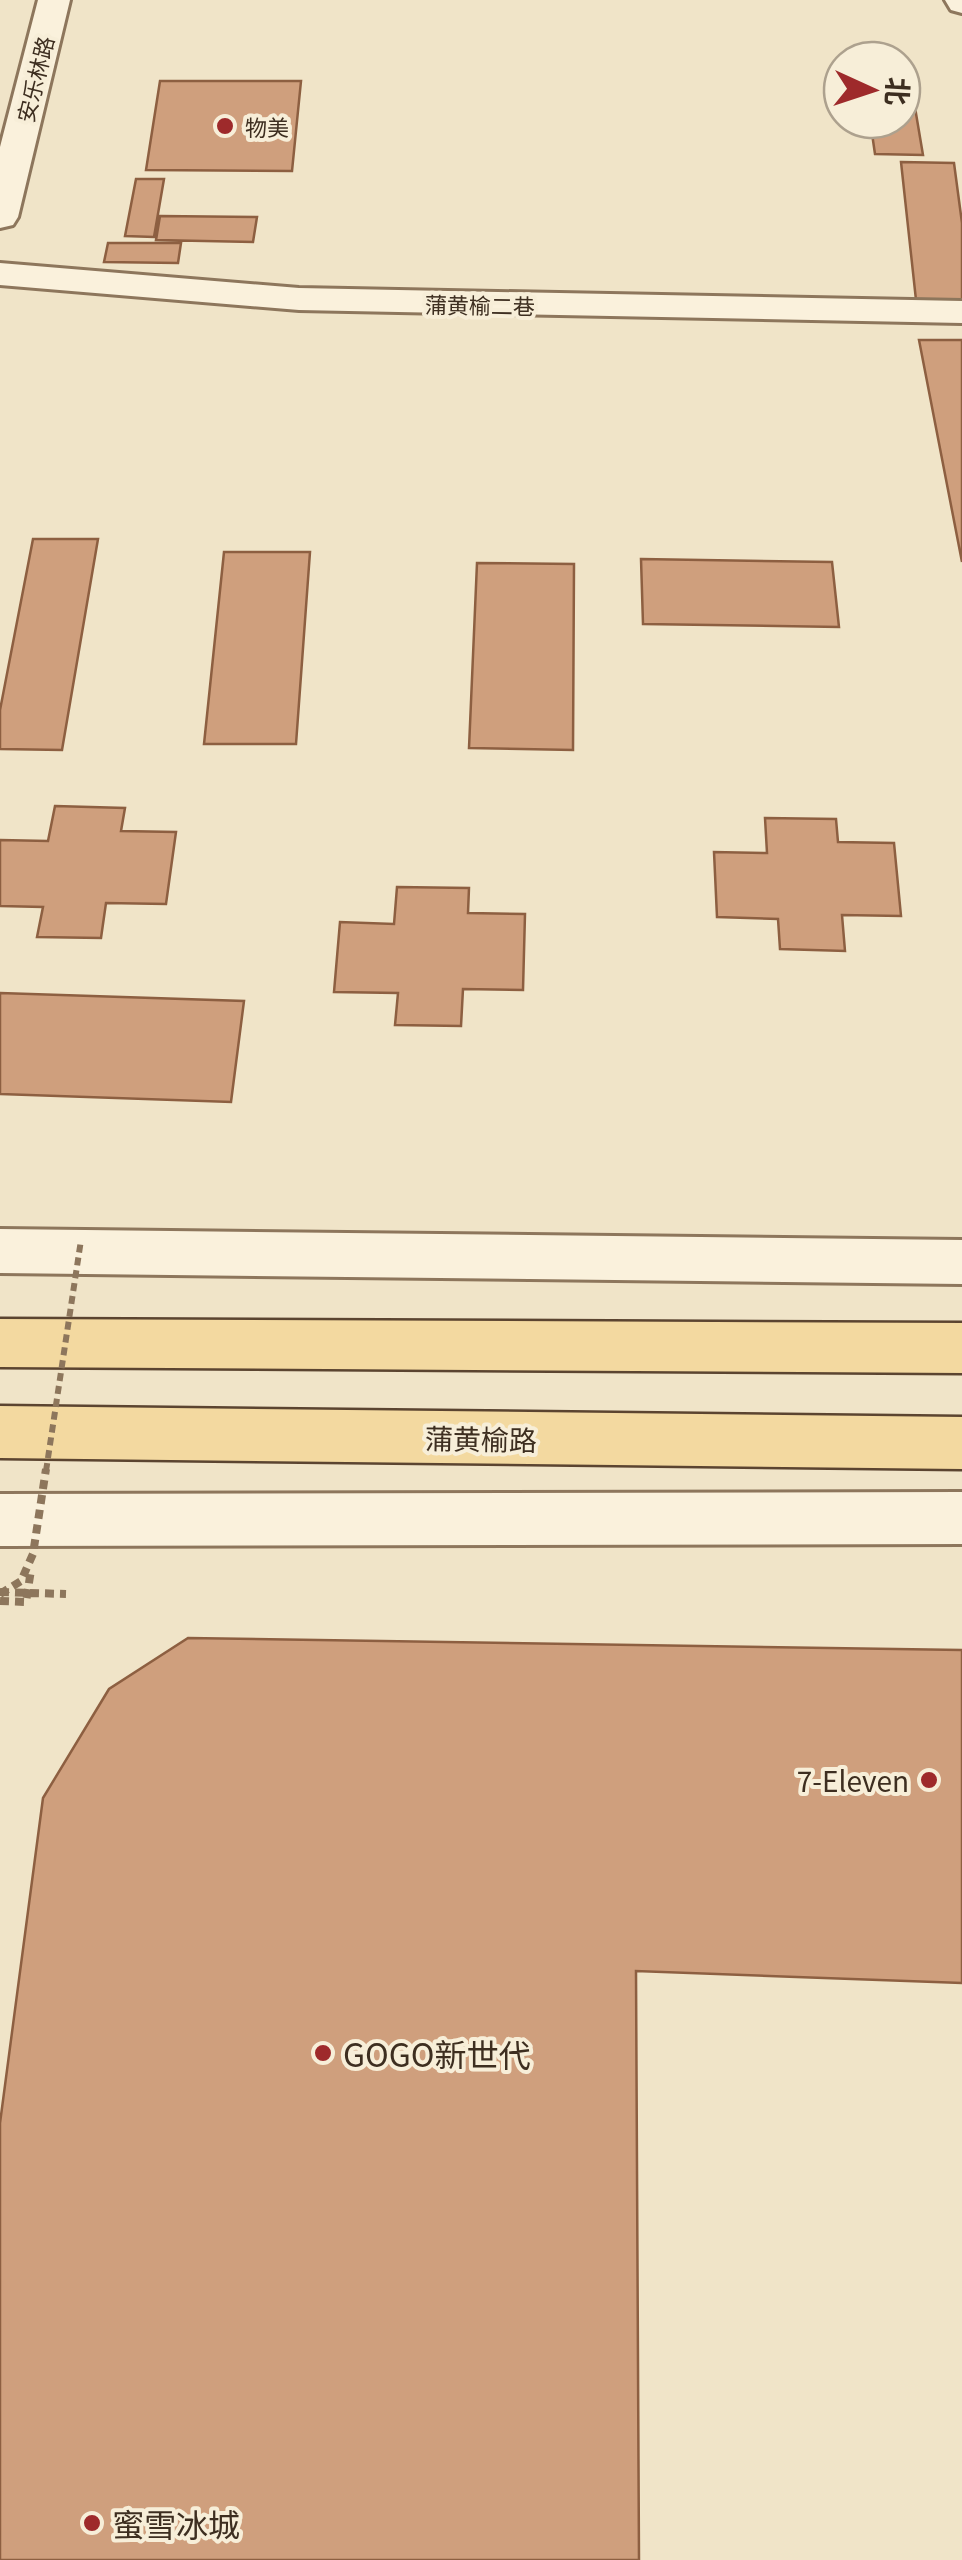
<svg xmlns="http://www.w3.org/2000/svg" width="962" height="2560" viewBox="0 0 962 2560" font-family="Georgia,'Noto Sans SC',serif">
<rect width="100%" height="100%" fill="#f0e4c8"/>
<path fill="#cf9f7d" stroke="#8d5f41" stroke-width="2.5" d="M902,66H908L923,155L875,154L870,120H902Z
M160,81H301L292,171L146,170Z
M901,162L954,163L962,223V301L916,300Z
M136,179H164L154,237L125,236Z
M160,216L257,217L253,242L156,240Z
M108,243H181L178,263L104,262Z
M919,340H962V562Z
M33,539H98L62,750L0,749V710Z
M224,552H310L296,744H204Z
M641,559L832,562L839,627L643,624Z
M477,563L574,564L573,750L469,748Z
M55,806L125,808L121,831L176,832L166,904L106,903L101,938L37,937L43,907L0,906V840L48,841Z
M765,818L836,819L838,842L894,843L901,916L842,915L845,951L780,949L778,919L717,917L714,852L767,853Z
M397,887L469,888L468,913L525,914L523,990L463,989L461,1026L395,1025L398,993L334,992L340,922L394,924Z
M0,993L244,1001L231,1102L0,1094Z
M188,1638L962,1650V1983L636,1971L639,2560H0V2123L43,1798L109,1689Z"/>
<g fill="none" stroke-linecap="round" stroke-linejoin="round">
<g stroke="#8d765c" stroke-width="6">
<path id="minor" d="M38,0H70L18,217L13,225L0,228V147Z
M945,0H962V13L951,10Z
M0,263L299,288L962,301V323L299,310L0,285Z
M0,1229L962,1240V1284L0,1273Z
M962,1492V1544L0,1546V1494Z"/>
</g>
<g stroke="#5b4430" stroke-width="5">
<path id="major" d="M0,1319L962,1323V1373L0,1367Z
M0,1406L962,1417V1469L0,1458Z"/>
</g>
<path stroke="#8d765c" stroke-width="8" stroke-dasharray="9 6" stroke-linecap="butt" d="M0,1592L66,1594
M0,1601L26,1602L31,1570"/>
<use href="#minor" fill="#faf1dc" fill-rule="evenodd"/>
<use href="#major" fill="#f3d9a0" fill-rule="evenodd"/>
<path stroke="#8d765c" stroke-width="6" stroke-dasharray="8 5" stroke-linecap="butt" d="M46,1471L81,1240"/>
<path stroke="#8d765c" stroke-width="8" stroke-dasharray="9 6" stroke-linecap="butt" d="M0,1594L21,1581L33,1554L46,1469"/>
</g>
<g fill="#9e2a2b" stroke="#f7eed8" stroke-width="4">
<circle cx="225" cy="126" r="10"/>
<circle cx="929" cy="1780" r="10"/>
<circle cx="323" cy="2053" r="10"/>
<circle cx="92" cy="2523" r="10"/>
</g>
<g text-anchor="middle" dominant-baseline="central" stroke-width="8" stroke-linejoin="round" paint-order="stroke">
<g font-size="22" fill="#3d2e20" stroke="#f7eed8">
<text transform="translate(34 79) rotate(-76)">安乐林路</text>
<text transform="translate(480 304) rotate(1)">蒲黄榆二巷</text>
</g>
<g font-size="22" fill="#3d2e20" stroke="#f7eed8" text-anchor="start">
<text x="245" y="126">物美</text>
</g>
<g font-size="28" fill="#3d2e20" stroke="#f7eed8">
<text transform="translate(481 1438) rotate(1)">蒲黄榆路</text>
</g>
<g font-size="28" fill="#3d2e20" stroke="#f7eed8" text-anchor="end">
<text x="909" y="1780">7-Eleven</text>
</g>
<g font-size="32" fill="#3d2e20" stroke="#f7eed8" text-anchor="start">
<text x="343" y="2053">GOGO新世代</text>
<text x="112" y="2523">蜜雪冰城</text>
</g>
</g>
<g transform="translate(872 90) rotate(93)"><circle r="48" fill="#f7eed8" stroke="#ada18e" stroke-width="2.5"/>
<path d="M0-8L18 38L0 25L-18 38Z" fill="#9e2a2b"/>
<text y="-15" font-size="28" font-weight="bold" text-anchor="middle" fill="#3d2e20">北</text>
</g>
</svg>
